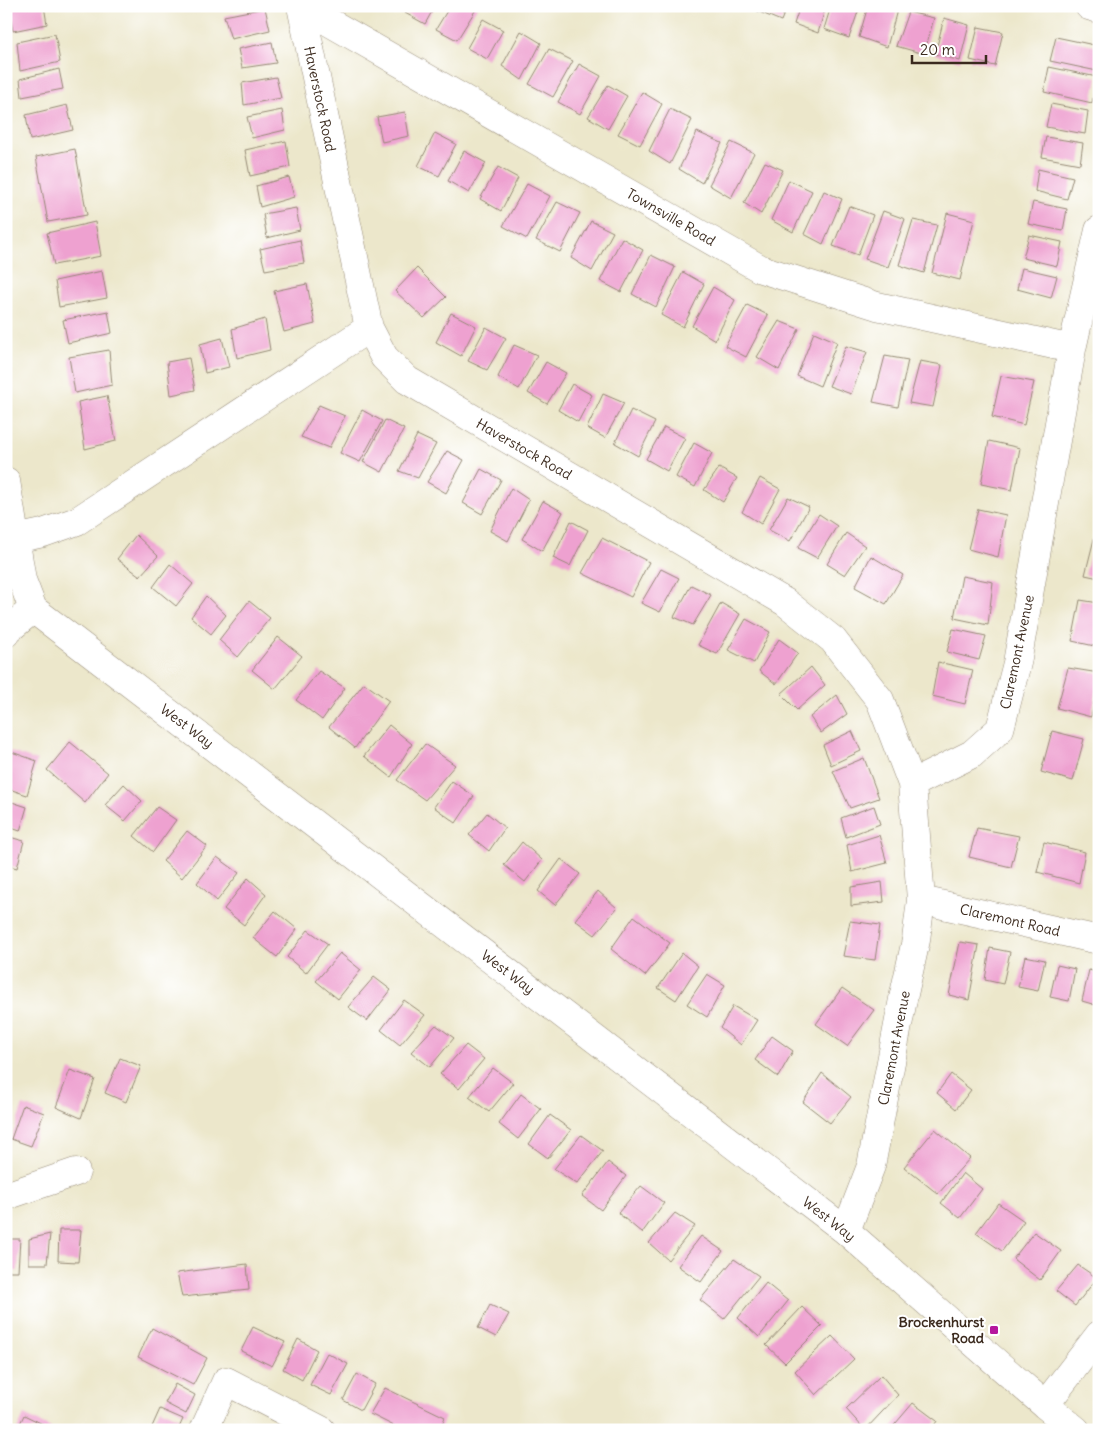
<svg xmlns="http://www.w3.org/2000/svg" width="1105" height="1436" viewBox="0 0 1105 1436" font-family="Delius,sans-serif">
<rect width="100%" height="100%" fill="#fff"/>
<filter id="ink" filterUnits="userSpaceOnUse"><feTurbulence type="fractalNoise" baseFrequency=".02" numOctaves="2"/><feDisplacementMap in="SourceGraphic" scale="10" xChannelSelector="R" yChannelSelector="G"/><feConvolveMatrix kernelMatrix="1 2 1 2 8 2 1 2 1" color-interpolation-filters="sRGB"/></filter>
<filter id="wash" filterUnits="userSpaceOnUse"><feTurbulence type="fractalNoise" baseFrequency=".0096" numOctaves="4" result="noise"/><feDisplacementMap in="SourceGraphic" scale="20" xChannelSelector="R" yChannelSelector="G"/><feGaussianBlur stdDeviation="1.12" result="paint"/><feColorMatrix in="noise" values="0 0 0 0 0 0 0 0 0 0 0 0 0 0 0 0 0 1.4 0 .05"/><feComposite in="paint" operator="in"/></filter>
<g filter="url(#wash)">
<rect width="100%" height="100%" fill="#ece7cb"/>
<g id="blocks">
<path fill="#eea1d0" d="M8,6H44L47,24L13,31Z
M409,6H435L425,24L405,13Z
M450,6H478L457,40L436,29Z
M759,6H787L781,21L757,11Z
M800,6H826L818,33L794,24Z
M831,6H860L849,38L824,29Z
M868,6H884L897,10L887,47L859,37Z
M265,8L270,30L231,39L224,16Z
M908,12L934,18L924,54L896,46Z
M944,18L969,25L960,61L935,54Z
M483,19L503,30L487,59L467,48Z
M978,27L1003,32L995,66L970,60Z
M521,31L541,43L522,80L502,66Z
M55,34L60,62L20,71L17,42Z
M1056,37L1099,46L1097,71L1050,61Z
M272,42L276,63L242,68L238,49Z
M549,49L573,61L553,97L529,84Z
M579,64L601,76L580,114L558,102Z
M1049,67L1097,77L1092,103L1044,92Z
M59,69L63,89L22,97L20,79Z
M276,77L281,98L244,105L242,83Z
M608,85L627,96L608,129L588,117Z
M642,92L662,104L640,145L618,134Z
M1051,104L1088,111L1085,134L1046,127Z
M67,105L73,130L30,140L26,115Z
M670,109L692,120L670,164L649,151Z
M282,110L285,130L252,138L247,117Z
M405,112L409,136L382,142L377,117Z
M697,132L722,143L702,183L679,169Z
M435,133L456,144L439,176L418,166Z
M1046,137L1083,143L1080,164L1042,157Z
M286,141L290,167L250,176L245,150Z
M731,142L754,153L731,198L709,185Z
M75,149L87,215L48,222L36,157Z
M464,151L486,163L469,193L448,181Z
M765,162L783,170L761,214L744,203Z
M498,167L518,178L501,211L480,199Z
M1038,169L1073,177L1067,199L1035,191Z
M289,177L294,197L260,207L256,186Z
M789,180L812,191L793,232L771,220Z
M527,184L550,196L527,239L503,226Z
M824,191L842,199L823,244L804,234Z
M557,202L580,213L560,252L536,240Z
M1033,202L1067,209L1063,231L1028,224Z
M849,206L873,215L858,255L833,246Z
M296,208L300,230L267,238L263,214Z
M883,211L905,219L888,267L865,259Z
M947,213L974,220L960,280L932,273Z
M913,220L937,225L924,273L899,265Z
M591,221L613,232L592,271L571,258Z
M95,222L101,256L54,265L47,233Z
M1029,235L1062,242L1057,266L1023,258Z
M622,238L643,250L621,292L600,281Z
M300,240L304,263L265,270L260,249Z
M651,255L675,267L656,307L632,294Z
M417,268L446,297L424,318L395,291Z
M1022,268L1057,276L1051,298L1017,289Z
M102,271L107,298L59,307L55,281Z
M683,272L704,284L683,327L661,315Z
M307,284L315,324L284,332L274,291Z
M713,287L735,300L715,340L692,326Z
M747,305L768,315L746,357L725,346Z
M108,311L112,333L68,343L63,320Z
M451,313L476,326L461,356L436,342Z
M265,319L270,350L237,358L232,329Z
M779,321L799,329L779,370L757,357Z
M486,327L506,338L487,370L468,361Z
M814,332L837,342L820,386L797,376Z
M222,338L229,367L205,373L200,344Z
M514,345L537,355L519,389L498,377Z
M846,346L867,352L851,394L829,386Z
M109,350L112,385L75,393L69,357Z
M885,356L908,360L898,407L873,402Z
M189,358L195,390L171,395L167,362Z
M920,361L942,365L933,407L909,403Z
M546,362L566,373L547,404L528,393Z
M1001,376L1034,382L1024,425L992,417Z
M572,384L592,395L578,422L558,410Z
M603,394L624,403L605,438L587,428Z
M107,396L116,441L85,449L78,402Z
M319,405L345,416L329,448L301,437Z
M362,410L382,421L360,462L340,453Z
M631,410L655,422L638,456L615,443Z
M385,420L404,429L382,472L363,462Z
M664,427L685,438L667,471L646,459Z
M417,435L436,444L418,478L399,471Z
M989,441L1020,448L1012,490L981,484Z
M694,443L712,453L695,487L676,477Z
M447,451L464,460L446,493L427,482Z
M719,468L737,478L723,502L704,490Z
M481,469L501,480L482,514L463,503Z
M760,478L780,489L761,524L742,512Z
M511,488L529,500L508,541L490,531Z
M788,497L809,507L790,541L769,530Z
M543,501L563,512L542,551L522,539Z
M978,509L1006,515L998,557L968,549Z
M819,514L837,526L817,558L798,548Z
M571,521L588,530L570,566L553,558Z
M846,533L865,546L845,575L827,564Z
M136,535L158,556L140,576L117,559Z
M1095,535H1099V578L1085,575Z
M602,538L649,562L631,597L582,573Z
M871,556L903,575L886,604L855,587Z
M170,564L193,584L176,606L153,587Z
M661,569L679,578L660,612L641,603Z
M962,576L993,582L988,625L954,618Z
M691,585L711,595L693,625L674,617Z
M206,596L226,615L211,634L191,617Z
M1080,600L1099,603V647L1072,641Z
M249,601L270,618L238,657L219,640Z
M721,603L740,614L717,654L698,645Z
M746,619L770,632L754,663L728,650Z
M953,629L986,636L979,660L947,652Z
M278,637L302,656L275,689L252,670Z
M779,639L798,653L776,684L759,671Z
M938,662L973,670L965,704L932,696Z
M811,667L825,685L797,710L781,694Z
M1068,668L1099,673V681L1091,717L1057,708Z
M319,671L345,688L322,720L296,700Z
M364,683L389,701L355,748L329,727Z
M837,695L847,714L821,733L810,717Z
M389,725L412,744L391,777L364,756Z
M852,731L861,751L831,765L823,745Z
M1052,731L1084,739L1073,781L1041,772Z
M70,742L108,773L85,803L47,770Z
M425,744L455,765L425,800L397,780Z
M9,751L37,761L27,795L6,788V759Z
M864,758L879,798L850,808L833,771Z
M452,781L474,796L456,823L434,807Z
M124,784L142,801L125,821L105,805Z
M6,800L27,807L20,831L6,826Z
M874,806L880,824L846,837L841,818Z
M157,807L176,820L153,852L134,836Z
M487,813L505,828L489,851L469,835Z
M977,828L1019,836L1011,867L969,857Z
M187,831L207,846L182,878L163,861Z
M879,835L887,863L852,872L847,845Z
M6,836L24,841L17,868L6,865Z
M522,842L542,860L525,882L504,865Z
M1044,842L1085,852L1079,883L1037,872Z
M217,857L239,873L217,901L197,883Z
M561,859L580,874L555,905L538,891Z
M248,878L266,894L244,925L224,909Z
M882,882L884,902L851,906V887Z
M598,891L617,908L595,935L575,920Z
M275,911L297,929L277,957L253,938Z
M634,916L670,943L645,976L611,949Z
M850,921L880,925L875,960L843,956Z
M308,930L328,944L306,973L287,957Z
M960,942L979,945L969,1000L949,995Z
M990,948L1010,952L1003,984L985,980Z
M340,953L361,970L338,999L316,981Z
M682,953L698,966L676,1000L658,988Z
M1025,956L1045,960L1038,991L1018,987Z
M1057,965L1075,969L1069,1001L1050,997Z
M1089,970L1099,973V1006L1082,1001Z
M707,974L725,985L707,1017L687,1004Z
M374,977L391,990L367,1021L348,1007Z
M842,988L874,1010L847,1046L816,1024Z
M404,1000L425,1015L400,1045L381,1030Z
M733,1006L757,1020L741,1045L720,1028Z
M436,1025L454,1038L430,1067L411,1052Z
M772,1036L793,1051L778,1077L755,1060Z
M466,1045L484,1059L459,1089L440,1074Z
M120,1058L141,1066L126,1102L105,1093Z
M493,1068L513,1083L489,1112L469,1097Z
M70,1070L95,1079L81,1118L56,1107Z
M822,1073L851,1097L830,1123L803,1102Z
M951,1074L971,1090L956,1109L937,1093Z
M521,1094L541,1109L518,1139L499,1124Z
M23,1105L44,1113L31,1146L11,1139Z
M550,1115L571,1130L548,1158L529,1144Z
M935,1129L970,1158L938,1194L904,1167Z
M581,1135L603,1151L577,1184L554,1169Z
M608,1162L626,1176L601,1210L582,1196Z
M963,1173L982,1189L960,1218L941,1203Z
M641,1186L664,1203L642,1233L618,1213Z
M998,1203L1024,1221L1002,1251L976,1233Z
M675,1213L695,1226L668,1260L649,1243Z
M59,1230H81L78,1262L58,1261Z
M1034,1232L1061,1251L1040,1280L1013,1259Z
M50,1234L47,1264H29V1239Z
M701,1236L723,1251L701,1282L678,1266Z
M6,1239H20L18,1271H6Z
M734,1259L759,1276L724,1319L700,1300Z
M247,1264L249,1290L182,1297L177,1273Z
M1078,1265L1097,1278L1075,1306L1056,1291Z
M766,1283L788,1301L759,1337L738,1318Z
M490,1305L509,1314L496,1337L478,1328Z
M802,1307L822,1326L785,1363L766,1345Z
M253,1327L285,1342L272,1366L241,1351Z
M152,1328L207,1358L193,1385L138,1357Z
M832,1336L854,1359L816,1395L795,1371Z
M298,1339L317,1350L302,1380L283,1369Z
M327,1353L348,1364L331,1395L310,1385Z
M357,1374L375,1384L361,1410L343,1400Z
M881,1375L898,1395L865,1430L846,1409Z
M175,1384L195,1395L186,1414L165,1403Z
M385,1388L445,1417L440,1430H402L370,1414Z
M913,1403L937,1421L931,1430H890Z
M160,1409L183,1419L178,1430L151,1429Z
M24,1415L51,1428L50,1430H17Z"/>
</g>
</g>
<g filter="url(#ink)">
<use href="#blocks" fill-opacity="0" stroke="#948874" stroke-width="1"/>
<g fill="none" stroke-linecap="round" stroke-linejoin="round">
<g stroke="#948874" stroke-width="29">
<path id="minor" d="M301,6L369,328L384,357L407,380L785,602L833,640L880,700L912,784
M301,6L761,269L877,306L1072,349
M1089,6L1099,9
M6,481L22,580L33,609L846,1231L1045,1405L1076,1430
M15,539L43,533L77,521L369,328
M6,633L9,629L33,609
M921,900L1099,940
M6,1196L76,1172
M846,1231L871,1166L904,994L916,940L921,900L912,784L972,754L1000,729L1017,663L1072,349L1099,230
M1045,1405L1099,1335
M204,1430L226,1381L321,1430"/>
</g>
<use href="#minor" stroke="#fff" stroke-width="28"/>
</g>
</g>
<rect fill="#b5179e" stroke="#fff" stroke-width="2" x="989" y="1325" width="10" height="10" rx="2.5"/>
<g text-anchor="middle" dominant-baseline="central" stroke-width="4" stroke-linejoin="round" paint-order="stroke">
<g font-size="14" fill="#3b2a1e" stroke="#fff">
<text transform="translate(320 99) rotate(78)">Haverstock Road</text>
<text transform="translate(671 217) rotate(30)">Townsville Road</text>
<text transform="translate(524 449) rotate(30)">Haverstock Road</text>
<text transform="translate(1017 652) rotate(-78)">Claremont Avenue</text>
<text transform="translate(187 726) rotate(37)">West Way</text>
<text transform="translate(1010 920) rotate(13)">Claremont Road</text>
<text transform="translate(508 972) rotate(37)">West Way</text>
<text transform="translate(894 1048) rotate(-79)">Claremont Avenue</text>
<text transform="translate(829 1219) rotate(38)">West Way</text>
</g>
<g font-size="14" font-weight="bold" fill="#3b2a1e" stroke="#fff" text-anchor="end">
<text x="984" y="1322">Brockenhurst<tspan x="984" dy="16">Road</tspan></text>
</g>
</g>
<rect width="1105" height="1436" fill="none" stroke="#fff" stroke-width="25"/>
<path d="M912 55v8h74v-8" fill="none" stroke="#3b2a1e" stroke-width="2.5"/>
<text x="920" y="55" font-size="15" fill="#3b2a1e" stroke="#ffffff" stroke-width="4" paint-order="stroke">20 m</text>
</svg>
